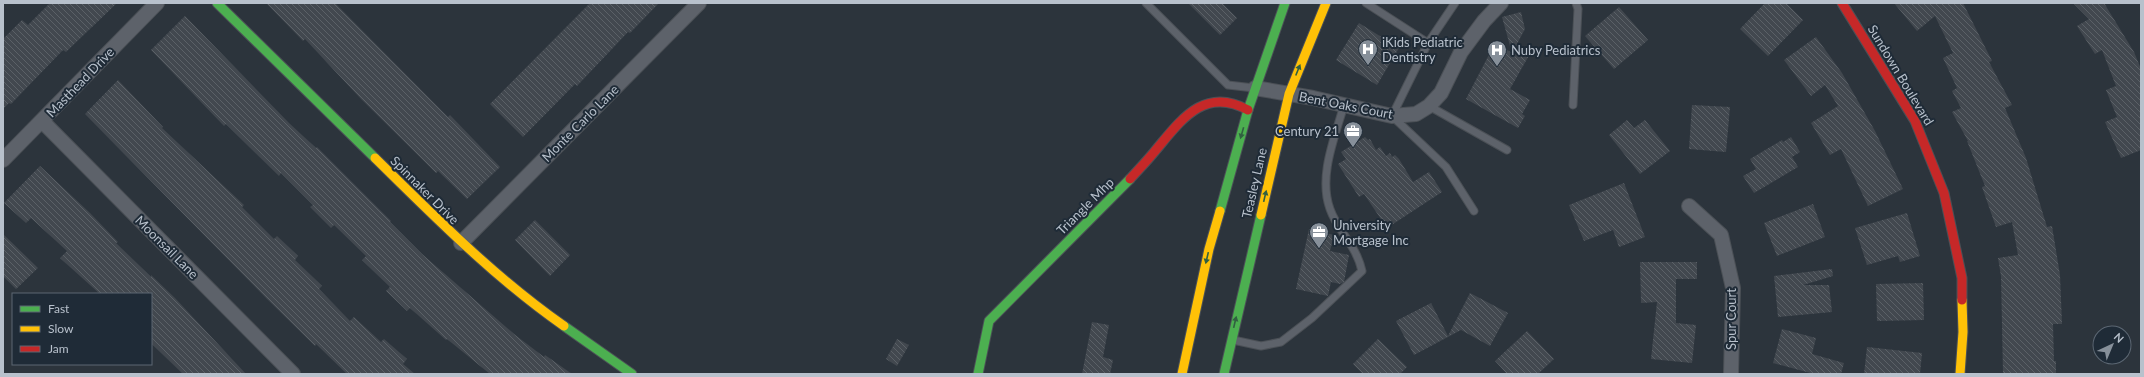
<svg xmlns="http://www.w3.org/2000/svg" width="2144" height="377" viewBox="0 0 2144 377" font-family="Lato,sans-serif">
<defs>
<pattern id="building-back-hatch" width="6" height="6" patternUnits="userSpaceOnUse"><rect width="6" height="6" fill="#42484f"/><path d="M-1 5l2 2M0 0l6 6M5-1l2 2" fill="none" stroke="#5b6167"/></pattern>
</defs>
<rect width="100%" height="100%" fill="#2c343c"/>
<path fill="url(#building-back-hatch)" d="M50,3H117L66,52L63,50L11,104L9,103L3,109V39L22,20L28,25Z
M266,3H335L448,117L450,115L500,167L467,199L438,171L436,173L361,99L305,39L303,41Z
M590,3H659L630,33L628,32L577,86L575,84L523,137L490,104Z
M1188,3H1222L1237,18L1220,35Z
M1765,3H1786L1803,20L1768,56L1740,29Z
M1894,3H1963L1992,61L1989,62L2012,105L2005,108L2026,158L2047,227L2052,226L2060,275L2062,324H2053L2054,361H2056V374H2003L2001,276L1998,258L2018,255L2012,222L1996,227L1982,187L1985,186L1967,141H1968L1952,112L1961,108L1952,91L1957,88L1943,58L1953,53L1935,16L1917,31Z
M2073,3H2104L2134,52L2141,69V150L2121,158L2105,122L2117,117L2106,90L2116,86L2102,50L2095,54L2077,26L2089,19Z
M1619,7L1648,40L1614,69L1585,36Z
M1521,12L1525,29L1517,44L1531,52L1510,89L1530,100L1522,114L1525,116L1518,128L1466,99L1495,43L1512,53L1502,17Z
M185,16L289,123L316,148L317,147L391,221L390,222L422,254L514,334L544,357L545,355L572,374H490L447,339L446,340L410,308L407,311L386,291L390,287L362,260L366,256L334,225L331,228L310,207L313,205L281,173L279,176L226,124L224,126L151,50Z
M1359,23L1399,48L1377,85L1336,60Z
M1816,37L1842,73L1875,131L1903,189L1868,206L1841,149L1830,155L1811,123L1838,106L1825,85L1811,96L1784,60Z
M118,80L163,127L162,128L244,205L242,207L274,239L277,236L298,256L295,260L322,286L319,289L350,321L354,317L381,342L384,339L407,359L403,364L415,374H347L316,344L315,346L267,299L85,114Z
M1692,105L1730,107L1726,152L1689,149Z
M1627,120L1634,128L1645,120L1670,151L1640,174L1609,135Z
M1365,137L1368,140L1370,139L1376,150L1380,147L1386,156L1390,153L1392,157L1395,155L1399,159L1413,182L1429,172L1442,192L1387,228L1364,194L1359,197L1338,164L1346,159L1341,152Z
M1791,137L1800,152L1792,157L1798,167L1754,193L1743,176L1756,169L1750,159L1782,140L1783,142Z
M40,166L90,213L118,242L116,243L151,277V275L175,298L246,374H183L151,343V294H100L60,258L67,251L31,218L26,223L4,203Z
M1624,183L1645,237L1619,247L1613,230L1584,241L1569,205Z
M1813,204L1825,237L1777,256L1764,223Z
M1907,213L1920,256L1900,262L1898,256L1867,265L1855,228Z
M535,220L570,255L550,276L515,240Z
M1309,229L1334,235L1330,251L1349,255L1344,282L1340,284L1331,282L1328,296L1296,289Z
M3,234L38,268L16,289L3,276Z
M1640,262H1697V279H1676V323L1696,325L1692,363L1651,359L1657,302L1641,303Z
M1832,269L1833,276L1803,285H1829L1832,312L1778,317L1774,276Z
M1923,283L1924,320L1877,321L1876,284Z
M1470,293L1508,313L1490,346L1461,330L1414,355L1396,321L1431,303L1448,336Z
M1092,322L1109,325L1103,357L1113,360L1110,374H1082Z
M1782,329L1816,338L1812,354L1844,363L1841,374H1814L1773,363Z
M1527,331L1554,359L1538,374H1507L1495,361Z
M897,339L909,345L897,366L886,359Z
M1378,339L1407,367L1400,374H1363L1353,364Z
M1867,347L1922,353L1920,374H1864Z"/>
<g fill="none" stroke-linecap="round" stroke-linejoin="round">
<g stroke="#4b5056" stroke-width="9">
<path id="lane" d="M1146,3L1228,85L1254,88
M1366,3L1428,43
M1455,3L1428,43L1392,116L1446,167L1474,211
M1573,105L1578,9L1576,3
M1429,106L1507,150
M1233,340L1261,346L1281,342L1312,318L1362,271C1356,244 1338,232 1330,209C1318,176 1335,137 1344,105"/>
</g>
<g stroke="#4b5056" stroke-width="16">
<path id="street" d="M1255,88L1313,98L1392,116L1416,114L1429,106L1441,93L1461,52L1484,21L1501,3
M42,121L293,374
M3,160L157,3
M1689,206L1721,235L1733,288L1731,374
M461,243L699,3"/>
</g>
<g stroke="#4b5056" stroke-width="11">
<path id="fast" d="M217,3L375,158
M1220,211L1248,110L1285,3
M564,326L632,374
M978,374L989,321L1130,179
M1224,374L1261,215"/>
</g>
<g stroke="#4b5056" stroke-width="11">
<path id="slow" d="M375,158C435,217 494,277 564,326
M1261,215L1289,94L1326,3
M1182,374L1209,249L1220,211
M1960,374L1963,332L1962,300"/>
</g>
<g stroke="#4b5056" stroke-width="11">
<path id="jam" d="M1842,3L1915,121L1944,193L1962,278V300
M1130,179C1138,170 1147,161 1155,151C1181,120 1204,86 1248,110"/>
</g>
<use href="#lane" stroke="#5d626a" stroke-width="7"/>
<use href="#street" stroke="#5d626a" stroke-width="14"/>
<use href="#fast" stroke="#4caf50" stroke-width="9"/>
<use href="#slow" stroke="#ffc107" stroke-width="9"/>
<use href="#jam" stroke="#c62828" stroke-width="9"/>
</g>
<defs><path id="oneway-solid" d="M-6-.8H1V-3.2L6.5 0L1 3.2V.8H-6Z"/></defs>
<g fill="#316041">
<use href="#oneway-solid" transform="translate(1298 70) rotate(-68)"/>
<use href="#oneway-solid" transform="translate(1242 133) rotate(106)"/>
<use href="#oneway-solid" transform="translate(1265 196) rotate(-77)"/>
<use href="#oneway-solid" transform="translate(1207 258) rotate(103)"/>
<use href="#oneway-solid" transform="translate(1235 322) rotate(-77)"/>
</g>
<defs>
<g id="hospital-pin" transform="scale(1)"><path d="M0 17L-7.5 6A9.5 9.5 0 1 1 7.5 6Z" fill="#87909a" stroke="#1f2b37"/><path d="M-5-5h3v3.5h4V-5h3V5h-3V1.5h-4V5h-3Z" fill="#fff"/></g>
<g id="office-pin" transform="scale(1)"><path d="M0 17L-7.5 6A9.5 9.5 0 1 1 7.5 6Z" fill="#87909a" stroke="#1f2b37"/><path d="M-6-3h4V-5.5h4V-3h4V5H-6ZM-1-4.5V-3h2v-1.5ZM-6 0V1H6V0Z" fill="#fff"/></g>
</defs>
<g fill-rule="evenodd">
<use href="#hospital-pin" x="1368" y="49"/>
<use href="#hospital-pin" x="1497" y="50"/>
<use href="#office-pin" x="1353" y="131"/>
<use href="#office-pin" x="1319" y="232"/>
</g>
<g text-anchor="middle" dominant-baseline="central" stroke-width="4" stroke-linejoin="round" paint-order="stroke">
<g font-size="13" fill="#b8c1cc" stroke="#1f2b37" text-anchor="start">
<text x="1382" y="42">iKids Pediatric<tspan x="1382" dy="15">Dentistry</tspan></text>
<text x="1511" y="50">Nuby Pediatrics</text>
<text x="1339" y="131" text-anchor="end">Century 21</text>
<text x="1333" y="225">University<tspan x="1333" dy="15">Mortgage Inc</tspan></text>
</g>
<g font-size="13" fill="#b8c1cc" stroke="#1f2b37">
<text transform="translate(1901 75) rotate(59)">Sundown Boulevard</text>
<text transform="translate(80 82) rotate(-46)">Masthead Drive</text>
<text transform="translate(1346 105) rotate(11)">Bent Oaks Court</text>
<text transform="translate(580 123) rotate(-45)">Monte Carlo Lane</text>
<text transform="translate(1254 183) rotate(-77)">Teasley Lane</text>
<text transform="translate(425 190) rotate(45)">Spinnaker Drive</text>
<text transform="translate(1085 206) rotate(-45)">Triangle Mhp</text>
<text transform="translate(167 247) rotate(45)">Moonsail Lane</text>
<text transform="translate(1731 319) rotate(-90)">Spur Court</text>
</g>
</g>
<rect width="2144" height="377" fill="none" stroke="#b8c1cc" stroke-width="8"/>
<rect x="12" y="293" width="140" height="72" fill="#1f2b37" stroke="#5c6773"/>
<rect x="20" y="306" width="20" height="6" fill="#4caf50" stroke="#5c6773"/>
<text x="48" y="313" font-size="12" fill="#b8c1cc">Fast</text>
<rect x="20" y="326" width="20" height="6" fill="#ffc107" stroke="#5c6773"/>
<text x="48" y="333" font-size="12" fill="#b8c1cc">Slow</text>
<rect x="20" y="346" width="20" height="6" fill="#c62828" stroke="#5c6773"/>
<text x="48" y="353" font-size="12" fill="#b8c1cc">Jam</text>
<g transform="translate(2112 345) rotate(44)"><circle r="19" fill="#1f2b37" stroke="#5c6773"/>
<path d="M0-3L7 15L0 10L-7 15Z" fill="#87909a"/>
<text y="-6" font-size="11" font-weight="bold" text-anchor="middle" fill="#b8c1cc">N</text>
</g>
</svg>
